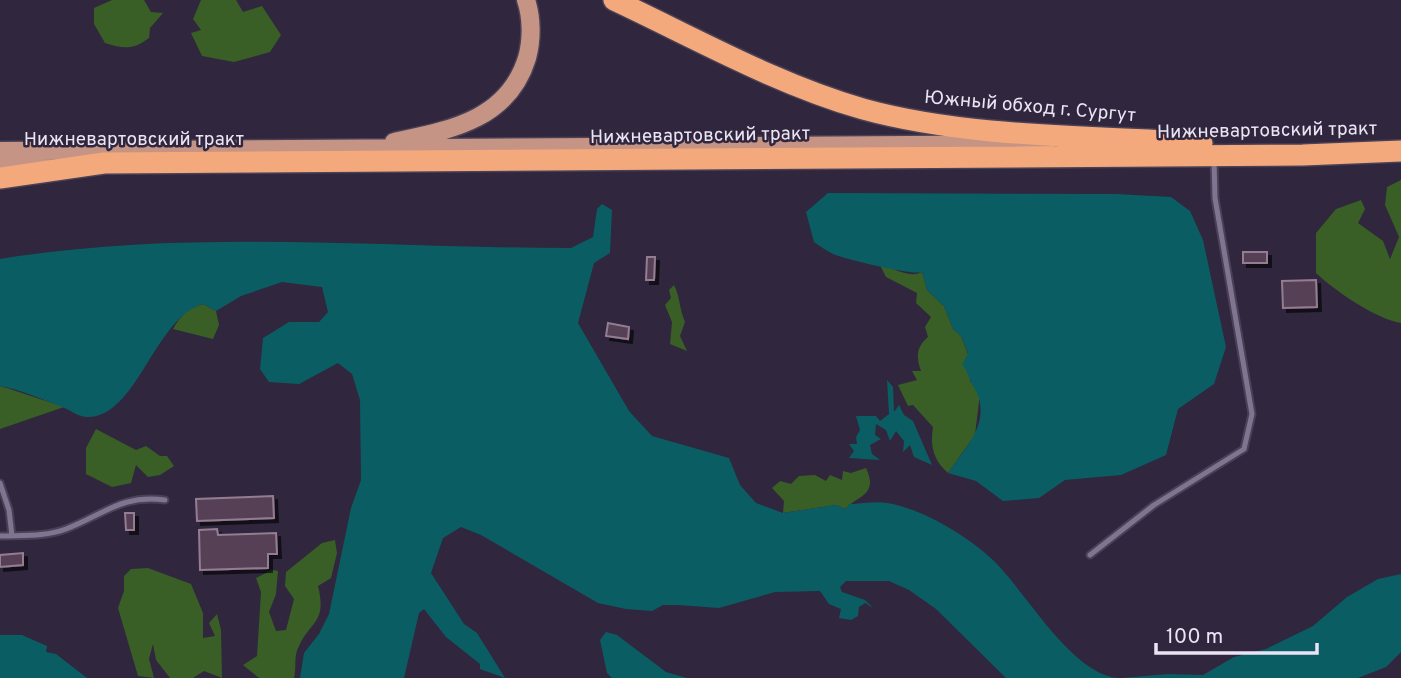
<svg xmlns="http://www.w3.org/2000/svg" width="1401" height="678" viewBox="0 0 1401 678" font-family="Overpass,sans-serif">
<defs>
<filter id="shadow"><feDropShadow dx="4" dy="4" stdDeviation="0" flood-color="#0009"/></filter>
</defs>
<rect width="100%" height="100%" fill="#30263d"/>
<path fill="#395f26" d="M112,0H144L151,12L163,13L150,28L149,38C133,50 124,49 105,43L94,24V8Z
M201,0H236L243,12L262,6L281,35L270,52L234,62L202,56L191,33L201,30L193,19Z
M1401,180V323C1376,319 1335,291 1316,273V233L1336,209L1361,200L1365,209L1358,223L1383,241L1390,259L1399,237L1385,205L1387,187Z
M880,265C894,267 908,279 922,272L927,290L944,306L953,329L961,336L968,354L970,381L980,393L975,435L948,473C933,460 930,446 933,427L913,405L908,406L898,385L917,380L912,371H921C916,357 916,347 928,337L925,327L931,317L916,303L917,293L886,277Z
M674,285C680,296 679,308 685,322L680,336L687,351L670,344L672,322L665,305L671,298L669,290Z
M203,304L216,311L219,325L213,339L173,329C181,315 188,308 203,304Z
M0,386L7,388L64,407L0,429Z
M96,429L136,450L146,446L160,456H167L174,466L160,475L148,477L136,465L131,483L112,487L86,474V448Z
M866,468C880,497 853,497 846,509L836,505L783,513L784,501L772,488L780,481L791,484L799,476L815,475L826,481L830,475L842,480L843,471L851,473Z
M335,540L337,553L331,578L318,586C327,623 311,620 299,646C293,657 297,667 294,678H259L243,665L257,656L261,592L256,578L272,570L278,571L276,594L269,612L276,631L286,630L294,599L285,586L286,572L322,543Z
M148,568L191,584L203,613V638L215,636L209,623L217,614L221,630L222,678L204,671L193,678H170L156,660L153,644L149,659L154,678L138,676L118,608L124,591V576L131,569Z"/>
<path fill="#0b5d64" d="M828,193L1116,194L1171,197L1190,211L1203,240L1226,347L1214,384L1178,409L1166,455L1121,475L1065,480L1039,498L1003,501L976,481L948,473C967,445 995,419 972,384C968,377 968,371 962,365L968,353L961,336L953,329L944,306L927,290L922,272C915,276 844,259 833,254C827,251 820,246 814,242L806,212Z
M602,204L612,210L610,253L594,263L578,323L629,411L652,436L729,458L740,485L756,503L783,513L836,505L846,509L849,504C861,504 875,501 887,503C921,508 968,536 994,561C1025,591 1073,676 1119,678H1006L936,609L909,590L889,581H846L840,587L842,592L865,600L873,608L865,603L859,607L858,616L851,620L839,618L841,609L829,604L820,591L775,592L719,608L678,605H663L652,611L626,609L598,603L481,535L461,527L443,538L431,573L464,624L477,633L505,678L480,669V664L446,637L424,609L419,613L404,678H300L304,653L319,634L329,614L351,508L361,480L360,400L352,374L338,363L299,384L269,382L260,369L263,338L289,322H319L328,312L322,287L282,282L241,296L216,311L203,304C155,317 137,418 87,417C79,417 70,410 62,407C42,399 21,390 0,386V259C189,228 380,248 571,248L593,237L597,209Z
M887,380L893,387L894,412L899,405L904,415L913,421L932,465L914,457L910,445L903,452L904,441L896,431L890,441L886,430L876,424L875,435L881,439L870,445L872,454L880,460L849,458L854,451L849,444H857L856,437L860,430L856,416H876L880,421L889,414Z
M1401,574V652L1386,667L1358,678H1122L1168,674L1203,675L1234,657L1266,649L1313,626L1347,597L1378,579Z
M606,632L617,635L666,672L687,678H612L607,673L600,640Z
M0,635H22L47,646L46,652L56,654L87,678H0Z"/>
<path fill="#564156" stroke="#947c93" stroke-width="2" filter="url(#shadow)" d="M1243,252H1267V263H1243Z
M647,257H655L654,280H646Z
M1316,280L1317,307L1283,308L1282,281Z
M608,323L629,327L628,339L606,336Z
M273,496L274,518L197,521L196,499Z
M125,513H134V530H126Z
M217,529L218,535L276,533L277,554H268V568L200,570L199,530Z
M23,553V565L0,567V555Z"/>
<g fill="none" stroke-linecap="round" stroke-linejoin="round">
<g stroke="#4a4156" stroke-width="9">
<path id="lane" d="M0,483L9,510L12,536
M0,536C22,535 45,537 66,529C103,515 122,494 165,500
M1090,555L1154,505L1244,449L1252,414L1215,198L1214,161"/>
</g>
<g stroke="#4a4156" stroke-width="21">
<path id="primary" d="M394,142C450,130 508,120 527,58C532,40 532,18 526,0
M0,151L1046,144
M0,163H52"/>
</g>
<g stroke="#4a4156" stroke-width="24">
<path id="highway" d="M614,0C695,38 776,84 863,109C968,138 1093,136 1202,143
M0,178L104,163L1303,155L1401,151"/>
</g>
<use href="#lane" stroke="#807490" stroke-width="5"/>
<use href="#primary" stroke="#c69485" stroke-width="18"/>
<use href="#highway" stroke="#f4a97d" stroke-width="21"/>
</g>
<g text-anchor="middle" dominant-baseline="central" stroke-width="5" stroke-linejoin="round" paint-order="stroke">
<g font-size="19" fill="#eae4f4" stroke="#30263d">
<text transform="translate(1030 107) rotate(5)">Южный обход г. Сургут</text>
<text transform="translate(1267 131) rotate(-1)">Нижневартовский тракт</text>
<text transform="translate(700 136) rotate(-1)">Нижневартовский тракт</text>
<text x="134" y="140">Нижневартовский тракт</text>
</g>
</g>
<path d="M1156 643v10h161v-10" fill="none" stroke="#eae4f4" stroke-width="3.5"/>
<text x="1166" y="643" font-size="21" fill="#eae4f4" stroke="#30263d" stroke-width="5" paint-order="stroke">100 m</text>
</svg>
